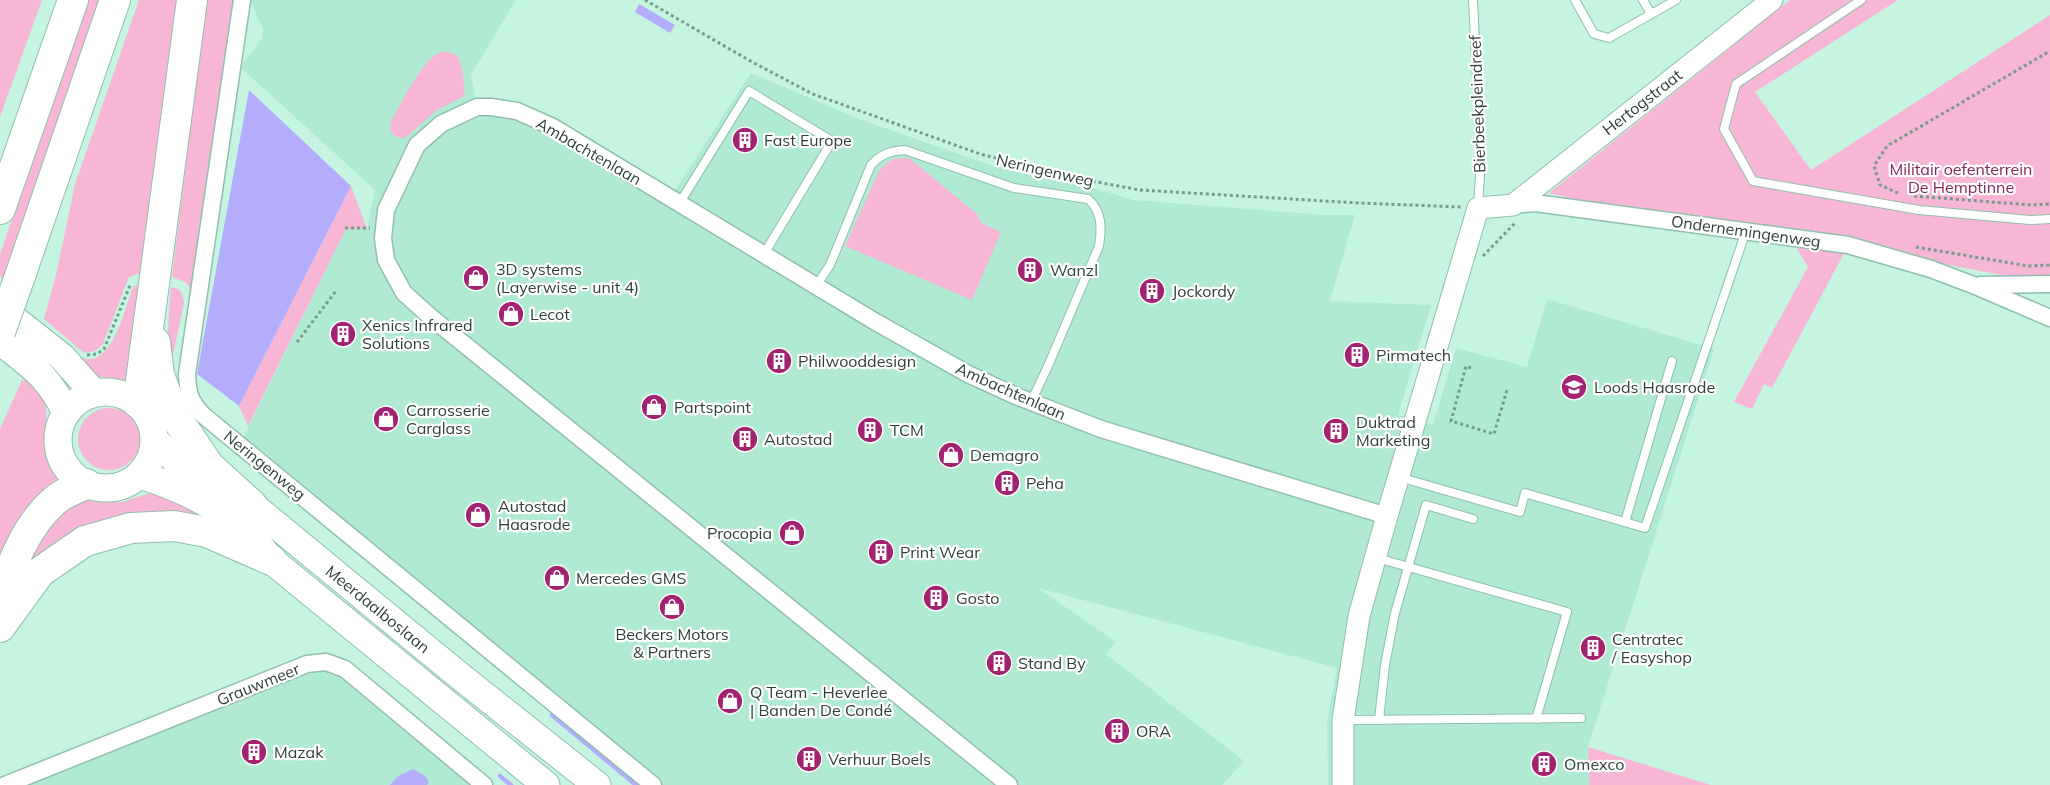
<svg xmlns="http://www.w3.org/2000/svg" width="2050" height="785" viewBox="0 0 2050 785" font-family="Mulish,sans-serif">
<rect width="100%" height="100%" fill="#c5f5e1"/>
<path fill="#b1ead3" d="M250,0H516L471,75L477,107L517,111L670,198L751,73L859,119L999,168L1101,190L1133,200L1326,215H1355L1330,301L1431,305L1398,415L1433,425L1456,348L1527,367L1547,299L1714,349L1588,747L1589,785H1328L1327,721L1337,668L1038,588L1116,642L1106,654L1244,761L1222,785H653L240,444L346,229H367L375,190L240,67L262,38L263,29Z
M326,662L484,785H5Z"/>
<path fill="#f7b6d6" d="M0,0H42L0,117Z
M88,0H100L4,279L0,276V254Z
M139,0H187L149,273L137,274L129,277L103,344L95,351L84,353L44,319L57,271L75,184Z
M206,0H236L194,292L185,282L172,277Z
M1790,0H1898L1755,92L1811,170L2050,15V279H2023L1848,246L1772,388L1764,384L1752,409L1734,402L1808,267L1790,237L1601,206L1549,193Z
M442,52C447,52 453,52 457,56C462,61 466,89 464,96L437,110L405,138C393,138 387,131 392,119C402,103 424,56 442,52Z
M909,158L977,214L979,220L983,224L1001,232L972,300L845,246L880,169L893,159Z
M351,186L367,229H346L248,426L239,406Z
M139,283L136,384L95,376L41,327C53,336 65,348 79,356C111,374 125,308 133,287Z
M171,287C181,289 183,292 184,303L170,369L167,340Z
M22,380C29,381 32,386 37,391C53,408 43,429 46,450C47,464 54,473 62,484L0,581V429Z
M78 439a31 31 0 1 1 62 0a31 31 0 1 1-62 0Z
M150,493L188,503L207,517L30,563L27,549L47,518L83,500L98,502H122Z
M1588,747L1711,785H1589Z"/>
<path fill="#b4acfc" d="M639,4L675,25L670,33L635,12Z
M249,90L351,186L239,406L197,374Z
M413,769L425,776L429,782L427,785H390L398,776Z"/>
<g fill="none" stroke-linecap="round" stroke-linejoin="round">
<path stroke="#b4acfc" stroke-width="4.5" d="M552,715L636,785
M500,776L511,785"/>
<g stroke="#90bfac" stroke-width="10">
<path id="service" d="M1473,0L1481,159L1478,207
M1575,0L1594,34L1609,38L1676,0
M1643,0L1651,14
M1861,0L1736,84L1724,129L1753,181L1919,210L2030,220L2050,219
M679,204L749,91L832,141L764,254
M816,286L830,265L871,165C881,154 890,151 905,150L1014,188L1088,199C1102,211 1102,228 1099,246L1048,366L1031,402
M1399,477L1520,512L1525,493L1645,528L1746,231
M1625,522L1672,361
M1377,558L1567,612L1536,719
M1345,720L1581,718
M1379,720L1385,665L1395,613L1426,505L1473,519"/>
</g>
<g stroke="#90bfac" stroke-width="19">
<path id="minor" d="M242,0L187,374C188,393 189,400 203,415L653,785
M1513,205L1535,203L1848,245L1931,269L1973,285L2050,318
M1980,285L2050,284
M5,785L307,664L326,662L345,669L484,785
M1009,785L433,319L404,293L386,260L383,238L386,210L417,145L441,124L477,107H491L517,111L553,127L874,321L968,374L1016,396L1101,429L1387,516"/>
</g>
<g stroke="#90bfac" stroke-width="23">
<path id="tertiary" d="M1343,785V720L1359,616L1387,516L1478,208L1513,205L1772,0"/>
</g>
<g stroke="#90bfac" stroke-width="29">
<path id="trunk" d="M0,308L62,357L94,393
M0,341C31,366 49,376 66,413
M58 440a48 48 0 1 1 96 0a48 48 0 1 1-96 0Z
M155,440L173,458L188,469L252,505L456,673L597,785
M140,475C179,487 216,504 247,532C256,540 263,551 271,560L546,785"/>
</g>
<g stroke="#90bfac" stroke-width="32">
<path id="motorway" d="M0,209L73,0
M20,276L115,0
M155,342L159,375L173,413L209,466L252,505
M138,403L192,0
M0,597C12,564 26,526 53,502C61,494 75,489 86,484
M0,627L40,572L85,541L131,528L174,526L207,532L271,560"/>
</g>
<path stroke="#799b8d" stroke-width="3" stroke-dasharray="3 3" stroke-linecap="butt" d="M645,0L752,62L813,94L980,154L1076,178L1140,190L1359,203L1461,207
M1898,193L1880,185L1874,166L1887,146L2050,51
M1914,196L2031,205L2050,204
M345,228H370
M1916,247L2028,266L2050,265
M1483,256L1516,222
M297,342L336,291
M87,355L97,354L104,349L131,283
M1471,368L1466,366L1451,421L1494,434L1507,390"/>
<use href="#service" stroke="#fff" stroke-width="8"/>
<use href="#minor" stroke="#fff" stroke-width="16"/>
<use href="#tertiary" stroke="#fff" stroke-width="21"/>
<use href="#trunk" stroke="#fff" stroke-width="27"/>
<use href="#motorway" stroke="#fff" stroke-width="30"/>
<g stroke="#90bfac" stroke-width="32" stroke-linecap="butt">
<path id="motorway-bridge" d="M0,332L20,276"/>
</g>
<use href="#motorway-bridge" stroke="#fff" stroke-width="30"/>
</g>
<defs>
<g id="building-disc" transform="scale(1.35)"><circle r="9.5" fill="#a32373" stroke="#fff"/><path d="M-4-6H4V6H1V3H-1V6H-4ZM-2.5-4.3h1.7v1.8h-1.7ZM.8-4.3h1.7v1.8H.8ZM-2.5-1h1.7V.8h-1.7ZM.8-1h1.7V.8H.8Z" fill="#fff"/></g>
<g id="shop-disc" transform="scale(1.35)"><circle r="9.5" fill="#a32373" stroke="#fff"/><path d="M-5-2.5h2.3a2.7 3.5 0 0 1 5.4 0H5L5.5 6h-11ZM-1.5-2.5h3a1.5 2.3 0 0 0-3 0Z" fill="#fff"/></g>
<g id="university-disc" transform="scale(1.35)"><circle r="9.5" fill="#a32373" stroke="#fff"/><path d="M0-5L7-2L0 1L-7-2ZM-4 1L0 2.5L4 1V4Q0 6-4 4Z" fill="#fff"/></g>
</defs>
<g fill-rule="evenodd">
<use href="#building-disc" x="745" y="140"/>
<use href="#building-disc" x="1030" y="270"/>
<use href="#shop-disc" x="476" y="278"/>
<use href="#building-disc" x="1152" y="291"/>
<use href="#shop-disc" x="511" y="314"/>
<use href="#building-disc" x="343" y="334"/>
<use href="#building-disc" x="1357" y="355"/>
<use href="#building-disc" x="779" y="361"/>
<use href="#university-disc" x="1574" y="387"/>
<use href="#shop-disc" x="654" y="407"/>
<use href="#shop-disc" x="386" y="419"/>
<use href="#building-disc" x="870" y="430"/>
<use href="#building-disc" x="1336" y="431"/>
<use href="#building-disc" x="745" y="439"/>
<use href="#shop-disc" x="951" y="455"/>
<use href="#building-disc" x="1007" y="483"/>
<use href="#shop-disc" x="478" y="515"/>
<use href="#shop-disc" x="792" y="533"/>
<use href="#building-disc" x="881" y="552"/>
<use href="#shop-disc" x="557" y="578"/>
<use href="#building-disc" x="936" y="598"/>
<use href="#shop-disc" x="672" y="607"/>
<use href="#building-disc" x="1593" y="648"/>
<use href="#building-disc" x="999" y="663"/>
<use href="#shop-disc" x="730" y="701"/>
<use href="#building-disc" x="1117" y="731"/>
<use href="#building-disc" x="254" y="752"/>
<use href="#building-disc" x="809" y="759"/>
<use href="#building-disc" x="1544" y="764"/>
</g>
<g text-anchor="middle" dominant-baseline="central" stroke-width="4.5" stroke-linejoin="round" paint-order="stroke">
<g font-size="16" fill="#2e4139" stroke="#fff">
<text transform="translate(1642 102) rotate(-38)">Hertogstraat</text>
<text transform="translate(1477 104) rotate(-92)">Bierbeekpleindreef</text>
<text transform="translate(589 151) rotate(30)">Ambachtenlaan</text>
<text transform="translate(1045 170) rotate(13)">Neringenweg</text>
<text transform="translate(1746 231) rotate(8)">Ondernemingenweg</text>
<text transform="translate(1011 391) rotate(24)">Ambachtenlaan</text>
<text transform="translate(265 465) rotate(39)">Neringenweg</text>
<text transform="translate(378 609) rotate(39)">Meerdaalboslaan</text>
<text transform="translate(258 684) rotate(-22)">Grauwmeer</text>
</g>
<g font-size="16" fill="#2e4139" stroke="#fff" text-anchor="start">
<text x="764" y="140">Fast Europe</text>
<text x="496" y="269">3D systems<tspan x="496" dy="18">(Layerwise - unit 4)</tspan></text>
<text x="1050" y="270">Wanzl</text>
<text x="1172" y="291">Jockordy</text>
<text x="530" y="314">Lecot</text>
<text x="362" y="325">Xenics Infrared<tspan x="362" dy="18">Solutions</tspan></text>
<text x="1376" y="355">Pirmatech</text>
<text x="798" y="361">Philwooddesign</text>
<text x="1594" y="387">Loods Haasrode</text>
<text x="674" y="407">Partspoint</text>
<text x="406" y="410">Carrosserie<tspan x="406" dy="18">Carglass</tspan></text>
<text x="1356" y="422">Duktrad<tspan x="1356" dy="18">Marketing</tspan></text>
<text x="890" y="430">TCM</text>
<text x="764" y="439">Autostad</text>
<text x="970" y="455">Demagro</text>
<text x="1026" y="483">Peha</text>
<text x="498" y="506">Autostad<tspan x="498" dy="18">Haasrode</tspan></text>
<text x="772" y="533" text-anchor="end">Procopia</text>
<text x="900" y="552">Print Wear</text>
<text x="576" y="578">Mercedes GMS</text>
<text x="956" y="598">Gosto</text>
<text x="672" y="634" text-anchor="middle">Beckers Motors<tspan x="672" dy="18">&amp; Partners</tspan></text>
<text x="1612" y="639">Centratec<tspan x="1612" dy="18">/ Easyshop</tspan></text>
<text x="1018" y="663">Stand By</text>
<text x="750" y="692">Q Team - Heverlee<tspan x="750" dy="18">| Banden De Condé</tspan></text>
<text x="1136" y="731">ORA</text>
<text x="274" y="752">Mazak</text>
<text x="828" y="759">Verhuur Boels</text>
<text x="1564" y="764">Omexco</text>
</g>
<g font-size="16" fill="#85255e" stroke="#fff">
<text x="1961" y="169">Militair oefenterrein<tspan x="1961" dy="18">De Hemptinne</tspan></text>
</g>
</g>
</svg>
